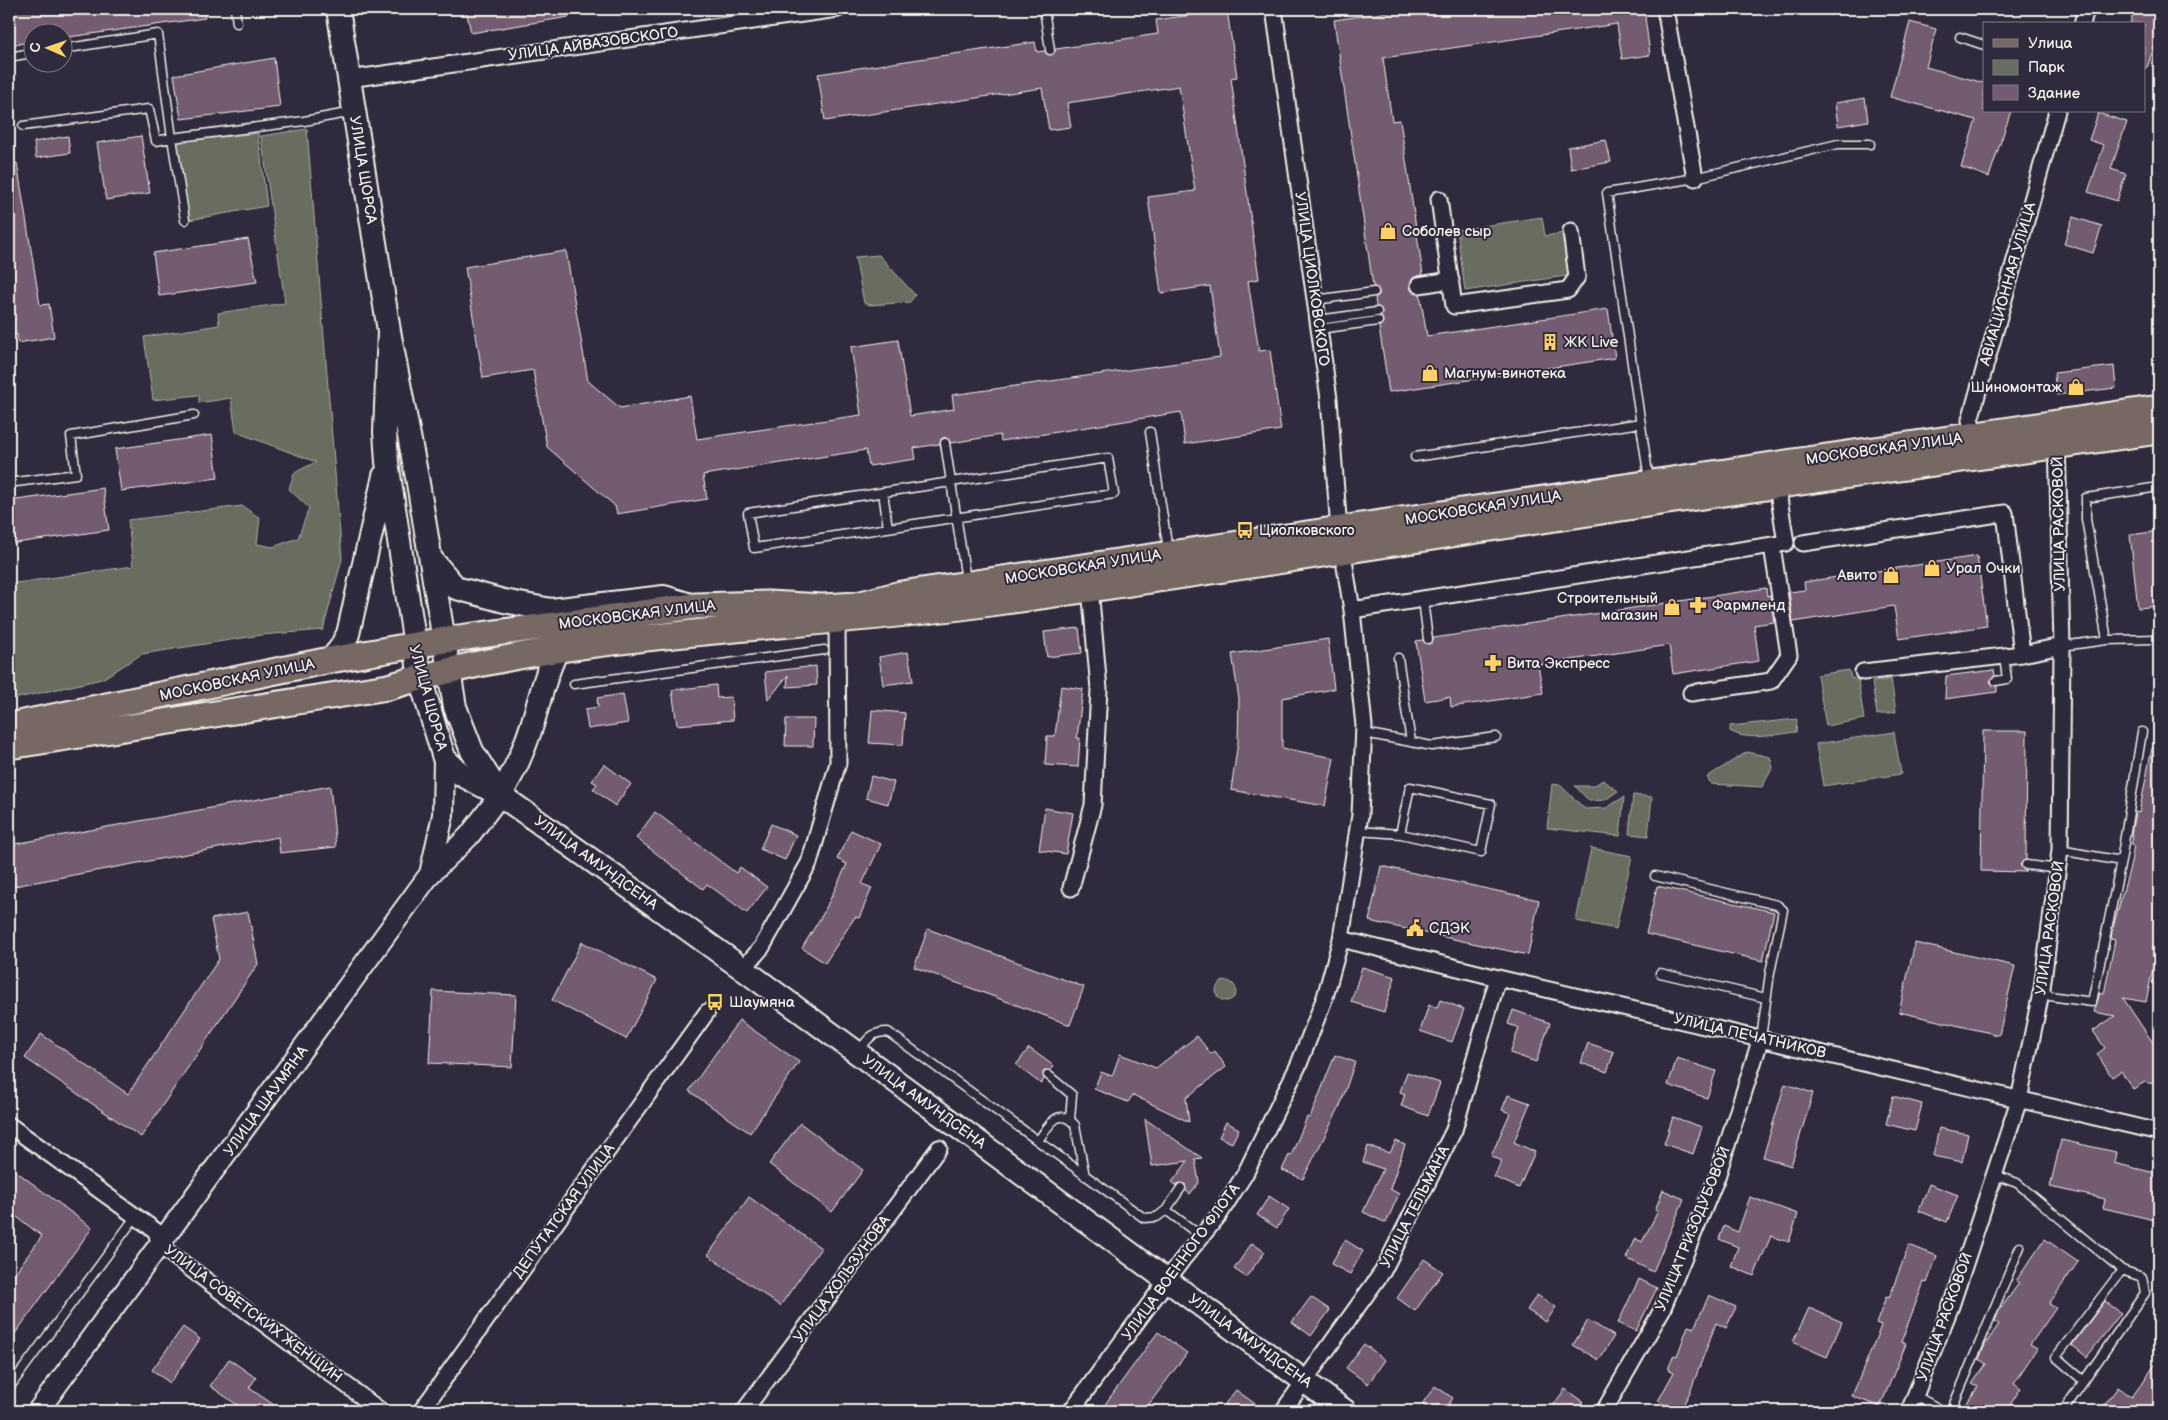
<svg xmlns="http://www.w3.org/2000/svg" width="2168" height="1420" viewBox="0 0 2168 1420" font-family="'Balsamiq Sans',sans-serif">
<rect width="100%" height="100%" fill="#2f2a3d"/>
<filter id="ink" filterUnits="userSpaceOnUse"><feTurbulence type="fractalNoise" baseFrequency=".02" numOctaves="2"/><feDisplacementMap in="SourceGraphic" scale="10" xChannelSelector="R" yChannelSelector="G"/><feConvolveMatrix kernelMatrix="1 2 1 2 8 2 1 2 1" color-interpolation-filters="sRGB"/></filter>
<g filter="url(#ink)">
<path fill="#676d60" stroke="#aeafa4" d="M307,129L342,559L323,630L261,635L142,654L102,679L9,700V584L133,566L128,520L242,506L260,518L257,544L273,547L298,538L309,508L289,489L294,473L316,462L236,432L231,398L199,403V395L153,400L144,337L219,325L218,313L285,303L261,136Z
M258,133L267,206L189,220L176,142Z
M1542,217L1545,236L1565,233L1572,275L1465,291L1457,230Z
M879,255L915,295L910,302L871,305L864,303L855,257Z
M1849,670L1851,678L1858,680L1864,719L1826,726L1817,675Z
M1891,679L1896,712L1877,715L1872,682Z
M1797,719L1796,732C1777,734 1748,742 1730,731V726Z
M1894,732L1901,774L1823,786L1816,744Z
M1747,752L1770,757L1773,767L1762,787L1711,784L1707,777Z
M1603,780L1618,791L1605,800L1589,801L1575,786H1593Z
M1552,784L1560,785L1585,809L1606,808L1624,797L1620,836L1547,828Z
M1633,795L1652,797L1648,836L1629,834Z
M1591,848L1632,856L1616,929L1576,921Z
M1216 991a10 10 0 1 1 20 0a10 10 0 1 1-20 0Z"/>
<path fill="#735c71" stroke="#f4f1e8" d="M31,9H204L205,18L62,38V32H32V42L9,45V12Z
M466,9H568L569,17L471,33Z
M1410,9H1644L1650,55L1622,59L1617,24L1383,58L1392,121L1400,120L1423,275L1413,278L1410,286L1412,291L1420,294L1427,336L1608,309L1615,358L1389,392L1379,327L1383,323L1381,316L1382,311L1376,306L1375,298L1379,295V291L1373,286L1334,20Z
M2135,9H2159V32L2147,68H2144V24L2130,23Z
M1227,10L1237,77L1231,78L1259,279L1248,281L1259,351L1270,350L1281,430L1185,444L1181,412L1001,441L1000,435L951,443L945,437L941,439L940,444L914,448L916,459L869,466L866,450L703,475L707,499L617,514L615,506L547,447L533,370L483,378L465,267L566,251L588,381L620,408L690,396L697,439L861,415L851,347L898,340L910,416L954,409L952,395L1220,357L1210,286L1161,293L1148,197L1195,191L1179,86L1067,103L1071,127L1049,130L1042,88L825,121L818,74L1035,42L1037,52L1044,51L1051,55L1056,49L1158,34L1156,20Z
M1910,22L1936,29L1926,67L1984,83V111H2011L1989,177L1961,167L1976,120L1890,97Z
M274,58L280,107L181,119L174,75Z
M1865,98L1868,121L1838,126L1835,103Z
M2098,113L2127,122L2111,169L2126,174L2117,201L2088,192L2104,145L2089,140Z
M68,136L70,153L36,158L34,142Z
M141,136L150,193L106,200L97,143Z
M1606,140L1611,162L1571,169L1568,147Z
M17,163L40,305L49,304L54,337L18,343L17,334L9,336V164Z
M2073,217L2102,226L2093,253L2064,244Z
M248,239L257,282L159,296L153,253Z
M2114,366L2116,388L2056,395L2054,373Z
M212,435L218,478L121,491L115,449Z
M103,488L109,530L9,544V501Z
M2159,531V606L2138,608L2130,535Z
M1977,556L1987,626L1899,639L1894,606L1793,622L1789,592L1805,590L1804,582Z
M1766,588L1767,596L1770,595L1774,622L1754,625L1759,661L1673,674L1669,645L1538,665L1543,693L1451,707L1450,697L1425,701L1416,641L1422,640L1429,644L1434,638Z
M1079,628L1082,653L1047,657L1044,632Z
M1328,639L1334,689L1282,698V748L1334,758L1325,806L1231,790L1238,742L1239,699L1232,654Z
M908,652L913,681L883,685L879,657Z
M816,666L817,685L787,687L788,675L768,700L765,672Z
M1994,670L1995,675L1990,682L1997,687V692L1945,699L1946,676Z
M716,685L717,698L731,697L733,720L677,725L672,690Z
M1061,686L1083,689L1077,738H1080L1078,767L1045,765L1047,736H1055Z
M623,694L628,723L588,729L585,709L598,707L597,698Z
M872,710L905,713L903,745L869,743Z
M786,719H814L813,746H785Z
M1983,731H2027L2026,859L2020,865L2026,872L1981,871Z
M2152,748L2159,749V915L2153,948L2157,949L2146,1002L2123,998L2159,1052V1085L2145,1082L2133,1089L2121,1071L2112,1077L2097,1054L2105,1048L2093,1031L2115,1016L2094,1012L2100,993L2104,994L2115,940L2111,939L2112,931L2131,863L2134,845H2131L2133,836L2131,835L2135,812L2139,813Z
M604,764L631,784L615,806L593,789L597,784L592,781Z
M871,776L894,782L888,804L866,798Z
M330,786L336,847L280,853L278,837L9,887V845Z
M1045,808L1073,813L1066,854L1039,850Z
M655,812L736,873L740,867L767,887L747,913L707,884L703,889L636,838Z
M771,824L796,835L785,860L760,849Z
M851,830L881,844L862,884L872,888L859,918L855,917L825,963L802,948L824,912L847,864L837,859Z
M1381,866L1539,900L1528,955L1369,921Z
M1657,886L1774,912L1763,961L1646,934Z
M248,912L258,964L141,1137L25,1058L41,1034L128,1094L219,959L211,919Z
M928,929L1084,987L1070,1025L914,967Z
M582,942L657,980L626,1039L552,1000Z
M1915,943L2015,966L1999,1035L1899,1012Z
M1362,967L1395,977L1384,1012L1351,1002Z
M433,991L516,995L512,1067L429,1063Z
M1440,1000L1464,1009L1452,1042L1420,1031L1429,1005L1437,1008Z
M1513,1010L1550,1023L1536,1062L1510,1053L1519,1028L1508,1024Z
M739,1020L799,1062L750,1133L689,1091Z
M1197,1036L1211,1054L1215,1051L1226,1067L1186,1098L1189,1122L1133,1095L1128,1102L1094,1089L1101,1072L1112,1076L1120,1054L1156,1068Z
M1588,1043L1614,1052L1607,1072L1581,1063Z
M1029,1048L1054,1066L1051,1070L1043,1072L1044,1079L1041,1084L1016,1065Z
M1335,1055L1355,1062L1340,1106L1303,1179L1282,1170L1289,1155L1291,1156L1307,1117L1310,1118Z
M1677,1058L1716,1071L1707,1098L1668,1085Z
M1407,1072L1440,1083L1428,1116L1401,1106L1405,1094L1400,1092Z
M1785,1084L1813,1093L1791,1166L1763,1157Z
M1508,1095L1530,1103L1514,1142L1535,1152L1519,1188L1494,1177L1502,1161L1491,1156L1510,1113L1502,1110Z
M1893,1096L1922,1104L1915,1131L1886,1124Z
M1673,1117L1702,1127L1693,1154L1664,1144Z
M1145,1119L1202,1158L1195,1159L1199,1182L1190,1194L1186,1191L1185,1184L1176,1185L1172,1182L1188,1161L1152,1166Z
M1226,1122L1239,1129L1232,1143L1219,1137Z
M800,1123L863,1170L832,1212L769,1164Z
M1939,1128L1968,1134L1962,1162L1933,1156Z
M2061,1140L2116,1152L2114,1163L2159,1174V1221L2103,1208L2105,1199L2050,1187Z
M1396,1141L1405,1145L1390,1189L1399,1194L1386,1223L1363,1212L1383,1169L1363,1162L1368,1146L1390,1153Z
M9,1166L92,1228L9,1342V1281L42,1236L9,1211Z
M1929,1184L1958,1195L1947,1222L1919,1211Z
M1663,1190L1684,1199L1653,1272L1626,1258L1635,1238L1642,1242L1658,1211L1655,1210Z
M1269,1196L1289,1209L1277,1228L1257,1215Z
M749,1197L821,1248L780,1306L708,1255Z
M1750,1197L1798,1214L1789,1242L1771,1236L1754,1276L1731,1266L1738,1247L1719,1239L1724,1226L1738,1232Z
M2045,1239L2078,1262L2049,1304L2056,1308L2030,1345L2037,1349L2014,1383L2021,1388L2006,1411H1961L1978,1387L1972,1384L1986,1364L1979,1359L1985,1345L1999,1324L1995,1321L1999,1311L2019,1283L2016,1281Z
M1345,1240L1363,1251L1350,1274L1331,1264Z
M1252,1243L1265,1252L1246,1277L1234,1269Z
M1909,1245L1937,1256L1927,1283L1924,1282L1901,1342L1906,1344L1880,1407L1852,1396L1881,1326L1876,1324L1886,1297L1889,1298Z
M1424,1259L1443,1272L1415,1311L1397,1298Z
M1639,1279L1657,1288L1636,1331L1618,1323Z
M1537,1295L1556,1307L1546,1322L1527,1310Z
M1709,1295L1736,1307L1726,1328L1716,1323L1690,1392L1680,1411H1677L1658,1401L1674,1372L1668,1369L1674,1355L1677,1356L1688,1326L1694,1328Z
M1311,1297L1330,1310L1311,1336L1292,1322Z
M2105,1301L2121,1313L2087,1357L2072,1345Z
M1809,1308L1842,1322L1827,1357L1793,1342Z
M1588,1320L1614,1336L1599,1360L1573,1345Z
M183,1327L200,1339L170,1383L152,1370Z
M1158,1332L1187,1353L1144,1411H1100Z
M1364,1344L1385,1360L1368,1384L1346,1368Z
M229,1359L256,1378L249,1388L283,1411H246L210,1386Z
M2159,1359V1411H2100L2118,1387L2132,1397Z
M1435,1386L1453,1398L1444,1411H1432L1422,1404Z
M1565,1389L1583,1402L1577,1411H1549Z
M1236,1390L1265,1411H1234L1225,1404Z"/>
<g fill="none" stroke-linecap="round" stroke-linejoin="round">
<g stroke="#f4f1e8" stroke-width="11">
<path id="service" d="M235,9L237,23
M1044,9L1050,50
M1960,37L1984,45
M62,49L158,34L172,138L304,121L353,112
M9,57L32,53
M23,126L149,109L156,141L172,138L185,220
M1315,300L1374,292
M1318,320L1377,312
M1319,329L1378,321
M1150,432L1168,550
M945,443L951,482L748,513L754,548L1114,494L1108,458L951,482L966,580
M1415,457L1641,423
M1649,480L1607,193L1695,178L1838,144H1870
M9,483L76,474L71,436L194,415
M883,492L888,528
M1423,600L1428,639
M2107,640L2159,639
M2062,646L2107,640L2086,519V498L2159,487
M1398,658L1411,742
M1996,681L2007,679L2004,657
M574,684L824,650
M1364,733L1432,746L1496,737
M1358,831L1401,834L1481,852L1491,804L1410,787L1400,834
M2060,850L2121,861
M2026,865L2059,869
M1655,876L1777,905L1783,910L1770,973L1761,1038
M1660,973L1766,998
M2042,988L2050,996L2092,1002L2121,861L2142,732
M858,1052C868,1039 871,1032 888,1032L1144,1218L1157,1217L1166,1210L1201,1236
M1048,1075L1072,1095L1070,1119
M1038,1141C1048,1127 1058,1105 1075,1125L1085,1176
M1995,1175L2017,1183L2122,1270L2142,1277L2145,1293L2063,1411
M1166,1210L1181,1188
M2084,1381L2056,1357L2122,1270
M9,1388L136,1216
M1916,1396L1943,1411
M1951,1411L2020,1247"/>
</g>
<g stroke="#f4f1e8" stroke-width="19">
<path id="minor" d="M1665,9L1695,178
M2082,24L2086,9
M349,79L838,9
M1439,199L1454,306L1568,290L1577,277L1571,231
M1419,285L1451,280
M1979,441L1970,420L2057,111
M1803,543L2005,513L2022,654L2062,646
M1352,610L1786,543L1777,485
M1863,672L2022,654
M1691,693L1771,681L1789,655L1772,546
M1071,888L1093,805L1099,689L1090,588
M1341,939L1498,978L2159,1132
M743,969L762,947L809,863L838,763L837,622
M9,1125L156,1231L160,1246L381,1411
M421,1411L707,1012
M744,1411L939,1148
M1071,1411L1182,1260L1219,1215L1245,1174L1299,1064L1325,997L1341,939L1360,815L1364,726L1352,610L1339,530L1329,399L1274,9
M1283,1411L1383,1271L1454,1130L1498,978
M1604,1411L1662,1310L1717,1177L1761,1038
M1909,1411L1951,1306L2019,1100L2042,988L2060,850L2062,646L2057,438"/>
</g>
<g stroke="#f4f1e8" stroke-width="24">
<path id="tertiary" d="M430,874L443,815L444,758
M38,1411L430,874L469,836L500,795"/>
</g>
<g stroke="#f4f1e8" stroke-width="26">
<path id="secondary" d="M338,9L389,331L418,483L455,707L472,751L498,792
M389,331L385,432L387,462L420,678L444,758L462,775L500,795L537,821L743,969L1345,1411
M431,559L456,588L504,601L551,610L664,597L694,606
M330,660L339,650L348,634L384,476
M500,795C514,773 524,750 532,725C540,699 545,674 557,651"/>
</g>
<g stroke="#f4f1e8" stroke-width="29">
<path id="primary" d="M9,726L330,660L444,640L695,606L768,604L823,607L857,605L901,594L2159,408
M9,746L388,687C580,629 787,631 984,604C1210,573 1435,536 1661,502C1827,477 1993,456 2159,431"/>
</g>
<use href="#service" stroke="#2f2a3d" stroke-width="8"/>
<use href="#minor" stroke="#2f2a3d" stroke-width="15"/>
<use href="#tertiary" stroke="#2f2a3d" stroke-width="20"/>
<use href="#secondary" stroke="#2f2a3d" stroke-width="22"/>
<use href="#primary" stroke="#776864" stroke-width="25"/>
</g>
</g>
<defs>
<g id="shop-bare" transform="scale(1.35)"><path d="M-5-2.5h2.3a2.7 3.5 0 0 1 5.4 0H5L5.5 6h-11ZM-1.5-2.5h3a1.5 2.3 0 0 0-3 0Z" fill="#ffd166" stroke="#2f2a3d" stroke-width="2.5" paint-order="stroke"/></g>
<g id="building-bare" transform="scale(1.35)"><path d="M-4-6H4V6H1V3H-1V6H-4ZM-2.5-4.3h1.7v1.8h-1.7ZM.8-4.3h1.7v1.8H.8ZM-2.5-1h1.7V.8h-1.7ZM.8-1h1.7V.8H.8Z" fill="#ffd166" stroke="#2f2a3d" stroke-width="2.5" paint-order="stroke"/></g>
<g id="bus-bare" transform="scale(1.35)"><path d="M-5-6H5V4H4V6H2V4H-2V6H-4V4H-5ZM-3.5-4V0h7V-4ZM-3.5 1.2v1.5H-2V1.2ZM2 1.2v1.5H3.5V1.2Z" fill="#ffd166" stroke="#2f2a3d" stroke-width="2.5" paint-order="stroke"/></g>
<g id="pharmacy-bare" transform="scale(1.35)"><path d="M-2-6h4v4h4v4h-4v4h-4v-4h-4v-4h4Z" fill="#ffd166" stroke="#2f2a3d" stroke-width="2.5" paint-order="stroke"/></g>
<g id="civic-bare" transform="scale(1.35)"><path d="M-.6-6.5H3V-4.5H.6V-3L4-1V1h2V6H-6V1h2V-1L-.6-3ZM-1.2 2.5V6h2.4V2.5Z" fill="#ffd166" stroke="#2f2a3d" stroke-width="2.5" paint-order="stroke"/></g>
</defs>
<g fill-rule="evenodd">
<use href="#shop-bare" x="1388" y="231"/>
<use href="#building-bare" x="1550" y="342"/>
<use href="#shop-bare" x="1430" y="373"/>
<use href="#shop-bare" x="2076" y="387"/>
<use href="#bus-bare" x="1245" y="530"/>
<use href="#shop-bare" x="1932" y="568"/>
<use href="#shop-bare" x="1891" y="575"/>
<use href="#pharmacy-bare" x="1698" y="605"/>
<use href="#shop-bare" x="1672" y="607"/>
<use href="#pharmacy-bare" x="1493" y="663"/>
<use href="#civic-bare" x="1415" y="928"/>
<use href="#bus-bare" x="715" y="1002"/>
</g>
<g text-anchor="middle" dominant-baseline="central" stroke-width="4" stroke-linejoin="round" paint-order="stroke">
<g font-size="15" fill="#f4f1e8" stroke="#2f2a3d">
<text transform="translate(593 44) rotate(-8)">УЛИЦА АЙВАЗОВСКОГО</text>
<text transform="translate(363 170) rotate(81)">УЛИЦА ЩОРСА</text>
<text transform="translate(1312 279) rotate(82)">УЛИЦА ЦИОЛКОВСКОГО</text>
<text transform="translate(2008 284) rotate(-74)">АВИАЦИОННАЯ УЛИЦА</text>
<text transform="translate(1884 449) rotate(-8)">МОСКОВСКАЯ УЛИЦА</text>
<text transform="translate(1483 508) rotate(-9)">МОСКОВСКАЯ УЛИЦА</text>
<text transform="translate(2059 524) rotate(-91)">УЛИЦА РАСКОВОЙ</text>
<text transform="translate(1083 567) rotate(-9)">МОСКОВСКАЯ УЛИЦА</text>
<text transform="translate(637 615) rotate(-7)">МОСКОВСКАЯ УЛИЦА</text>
<text transform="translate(237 680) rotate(-12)">МОСКОВСКАЯ УЛИЦА</text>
<text transform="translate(428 698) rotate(75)">УЛИЦА ЩОРСА</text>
<text transform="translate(596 863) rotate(36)">УЛИЦА АМУНДСЕНА</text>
<text transform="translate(2050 928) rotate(-82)">УЛИЦА РАСКОВОЙ</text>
<text transform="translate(1750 1036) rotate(13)">УЛИЦА ПЕЧАТНИКОВ</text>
<text transform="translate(266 1101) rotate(-54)">УЛИЦА ШАУМЯНА</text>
<text transform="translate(924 1102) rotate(36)">УЛИЦА АМУНДСЕНА</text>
<text transform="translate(1415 1207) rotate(-63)">УЛИЦА ТЕЛЬМАНА</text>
<text transform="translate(564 1211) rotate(-54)">ДЕПУТАТСКАЯ УЛИЦА</text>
<text transform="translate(1693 1229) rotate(-68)">УЛИЦА ГРИЗОДУБОВОЙ</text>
<text transform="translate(1181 1262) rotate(-54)">УЛИЦА ВОЕННОГО ФЛОТА</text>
<text transform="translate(842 1279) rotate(-54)">УЛИЦА ХОЛЬЗУНОВА</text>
<text transform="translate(253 1314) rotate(37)">УЛИЦА СОВЕТСКИХ ЖЕНЩИН</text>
<text transform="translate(1945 1317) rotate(-70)">УЛИЦА РАСКОВОЙ</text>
<text transform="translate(1250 1341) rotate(36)">УЛИЦА АМУНДСЕНА</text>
</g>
<g font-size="15" fill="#f4f1e8" stroke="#2f2a3d" text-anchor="start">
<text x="1402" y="231">Соболев сыр</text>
<text x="1564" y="342">ЖК Live</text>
<text x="1444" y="373">Магнум-винотека</text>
<text x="2062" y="387" text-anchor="end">Шиномонтаж</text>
<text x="1259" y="530">Циолковского</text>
<text x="1946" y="568">Урал Очки</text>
<text x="1877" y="575" text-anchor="end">Авито</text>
<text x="1658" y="598" text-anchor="end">Строительный<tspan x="1658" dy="17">магазин</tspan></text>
<text x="1712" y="605">Фармленд</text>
<text x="1507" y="663">Вита Экспресс</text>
<text x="1429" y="928">СДЭК</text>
<text x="729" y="1002">Шаумяна</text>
</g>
</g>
<rect width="2168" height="1420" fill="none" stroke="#2f2a3d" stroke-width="30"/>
<rect x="15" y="15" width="2138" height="1390" fill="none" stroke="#f4f1e8" stroke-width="2" filter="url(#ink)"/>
<rect x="1983" y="22" width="162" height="90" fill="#2f2a3d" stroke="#7e7a81"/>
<rect x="1993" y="39" width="25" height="8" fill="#776864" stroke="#7e7a81"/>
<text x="2028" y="48" font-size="15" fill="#f4f1e8">Улица</text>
<rect x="1993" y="60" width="25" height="15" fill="#676d60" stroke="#7e7a81"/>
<text x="2028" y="72" font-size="15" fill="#f4f1e8">Парк</text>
<rect x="1993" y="85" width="25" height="15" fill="#735c71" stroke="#7e7a81"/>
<text x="2028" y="98" font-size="15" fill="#f4f1e8">Здание</text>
<g transform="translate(48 48) rotate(272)"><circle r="24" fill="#2f2a3d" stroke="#7e7a81"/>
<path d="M0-4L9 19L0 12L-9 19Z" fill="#ffd166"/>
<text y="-8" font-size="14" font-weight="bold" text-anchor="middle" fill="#f4f1e8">С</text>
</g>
</svg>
